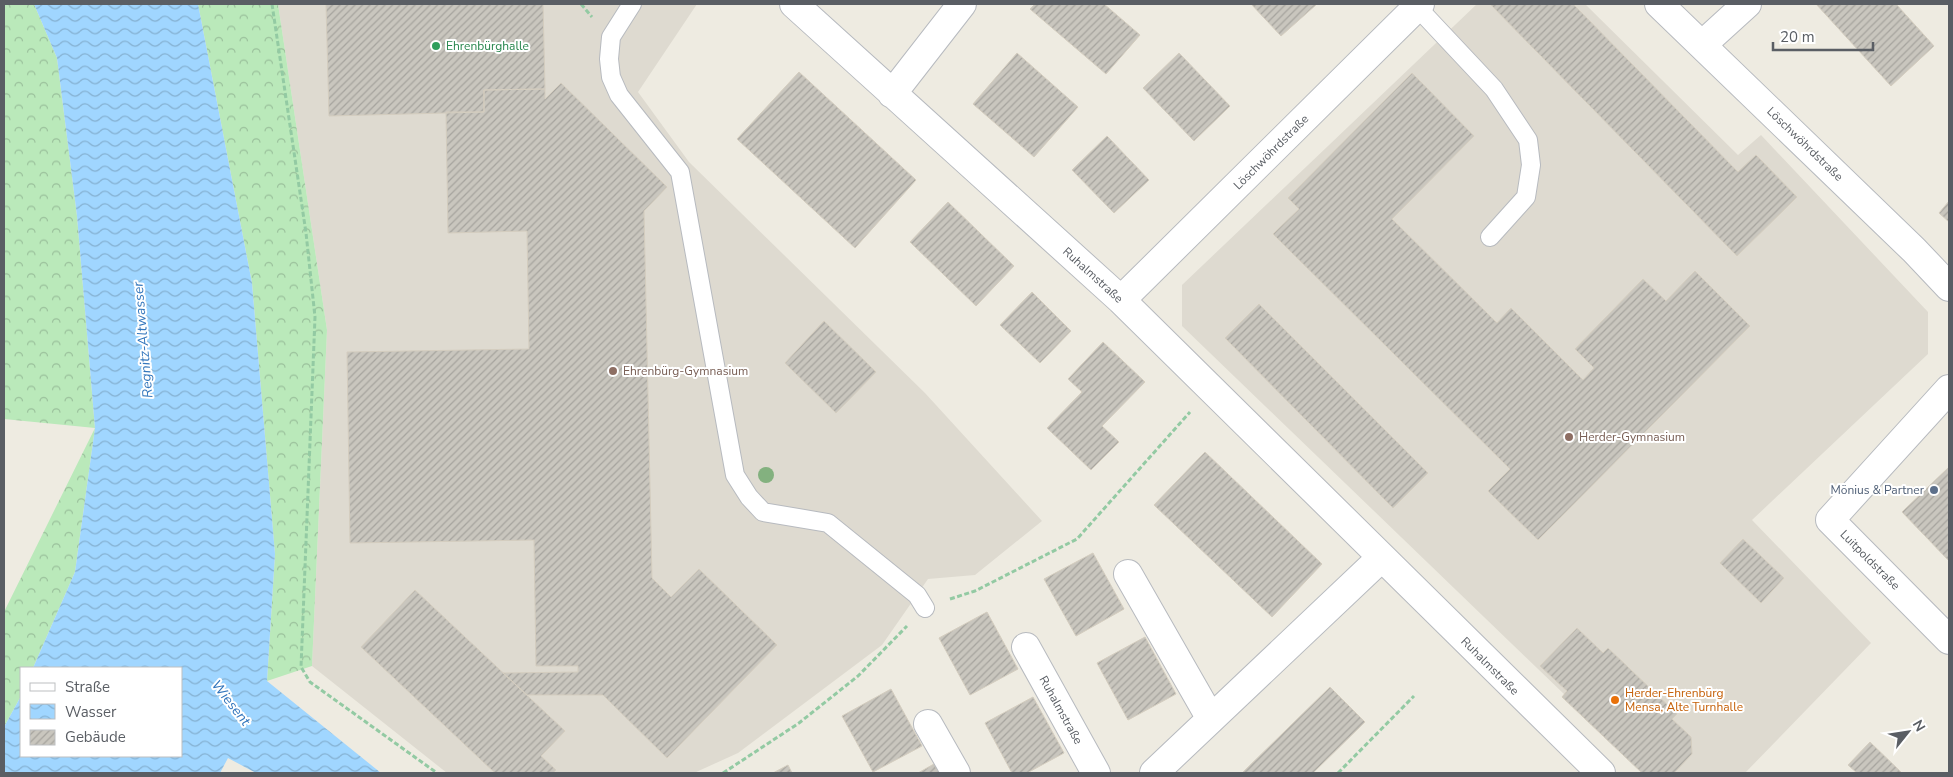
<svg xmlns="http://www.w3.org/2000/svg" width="1953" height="777" viewBox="0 0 1953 777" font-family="'Nunito Sans',sans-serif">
<defs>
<pattern id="forest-crowns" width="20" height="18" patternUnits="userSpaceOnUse" patternTransform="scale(1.25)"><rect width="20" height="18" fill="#bae9ba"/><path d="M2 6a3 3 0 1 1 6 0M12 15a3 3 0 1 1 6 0" fill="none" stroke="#9ac09b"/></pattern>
<pattern id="water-waves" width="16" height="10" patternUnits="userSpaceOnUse" patternTransform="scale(1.25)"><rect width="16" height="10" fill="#a0d6ff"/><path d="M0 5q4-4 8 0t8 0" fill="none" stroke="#85b1d2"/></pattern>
<pattern id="building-hatch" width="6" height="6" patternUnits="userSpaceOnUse" patternTransform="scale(1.25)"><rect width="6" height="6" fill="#c9c6be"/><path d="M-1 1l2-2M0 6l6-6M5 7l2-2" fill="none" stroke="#a6a49e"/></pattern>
</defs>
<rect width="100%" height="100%" fill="#eeebe1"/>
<path fill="#dedad0" d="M278,4H697L638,92L689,162L925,393L1042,521L975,575L928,579L882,645L738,753L694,773H447L312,666L327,330Z
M1477,4H1585L1738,155L1761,135L1928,312V354L1752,520L1871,643L1745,773H1646L1182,326V285Z"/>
<path fill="url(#forest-crowns)" d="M4,4H34L57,58L77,216L95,428L75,572L33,668H21V696L4,727V612L95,428L4,419Z
M198,4H278L327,330L312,666L267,681L275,554L252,283Z"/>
<path fill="url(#water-waves)" d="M34,4H198L252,283L275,554L267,681L381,773H256L228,758L220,773H4V727L21,696V756H181V668H33L75,572L95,428L77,216L57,58Z"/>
<path fill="url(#building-hatch)" stroke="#d4cdbf" d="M326,4H543L545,89L484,90V112L329,116Z
M1035,4H1104L1140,35L1106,74L1030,9Z
M1251,4H1317L1281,36Z
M1490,4H1573L1738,172L1756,155L1797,197L1737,256Z
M1816,4H1896L1934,46L1891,86Z
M1017,53L1078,107L1034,157L973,104Z
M1179,53L1230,106L1194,141L1143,88Z
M799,72L916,180L855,248L737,139Z
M1412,73L1474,136L1392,219L1497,323L1511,308L1583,380L1594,368L1575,349L1643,279L1666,301L1695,271L1750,326L1538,540L1488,491L1510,469L1273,234L1299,209L1288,198Z
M561,83L667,187L644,211L652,578L671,597L699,569L777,645L667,758L603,695H527L503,673L578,672V666H536L534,540L350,543L347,352L529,349L527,231L448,233L446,112H484V90L545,89V99Z
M1107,136L1149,180L1114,213L1072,170Z
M1949,201V222L1939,213Z
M948,202L1014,266L976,306L910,242Z
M1032,292L1071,331L1040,363L1000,325Z
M1259,304L1428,473L1393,508L1225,338Z
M824,321L876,372L836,413L785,363Z
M1103,342L1145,382L1102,426L1119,442L1091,470L1047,428L1082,392L1068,379Z
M1205,452L1322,564L1272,617L1154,505Z
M1949,467V561L1902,512Z
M1743,539L1784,578L1761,603L1720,563Z
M1093,553L1124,609L1076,636L1044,579Z
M415,590L565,731L541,756L556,770L553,773H495L361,647Z
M987,612L1018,669L970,695L939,638Z
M1577,628L1603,653L1608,648L1677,714L1672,719L1691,737L1692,754L1674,773H1642L1562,697L1567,691L1540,666Z
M1145,637L1176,694L1128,720L1097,663Z
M1330,687L1365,722L1313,773H1242Z
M891,689L922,746L873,772L842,716Z
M1033,697L1064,753L1027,773H1012L985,723Z
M1870,742L1902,773H1857L1848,765Z
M934,764L939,773H918Z
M788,765L792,773H773Z"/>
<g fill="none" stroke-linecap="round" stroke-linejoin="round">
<g stroke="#b7babf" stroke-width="20">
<path id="service" d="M632,4L611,37L609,59L611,77L619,95L680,172L735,475L749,497L763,512L828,523L917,595L925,608
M1417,7L1494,89L1528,140L1531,165L1526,197L1490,237"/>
</g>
<g stroke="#b7babf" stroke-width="30">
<path id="minor" d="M794,4L1121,300L1601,773
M1659,4L1914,250L1949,287
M1703,44L1747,4
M892,94L962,4
M1121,300L1420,4
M1949,389L1830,520L1949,640
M1128,574L1211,719
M1026,647L1096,773
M928,724L956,773
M1154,773L1381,558"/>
</g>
<path stroke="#93caa3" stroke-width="3" stroke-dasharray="5 2.5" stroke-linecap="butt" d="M272,4L306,233L315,317L301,667L310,682L437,773
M581,4L592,17
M950,599L975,591L1077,539L1190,412
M723,773L799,723L858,676L907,626
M1338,773L1414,696"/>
<use href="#service" stroke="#fff" stroke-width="18"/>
<use href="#minor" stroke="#fff" stroke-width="28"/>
</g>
<circle fill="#83b17f" cx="766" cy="475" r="8"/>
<circle fill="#2e9e5b" stroke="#fff" stroke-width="2" cx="436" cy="46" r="5"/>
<g fill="#8d6e63" stroke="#fff" stroke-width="2">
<circle cx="613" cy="371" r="5"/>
<circle cx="1569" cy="437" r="5"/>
</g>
<circle fill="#5c6f8a" stroke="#fff" stroke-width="2" cx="1934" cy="490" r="5"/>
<circle fill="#e8710a" stroke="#fff" stroke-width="2" cx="1615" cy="700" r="5"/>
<g text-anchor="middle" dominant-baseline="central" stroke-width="4" stroke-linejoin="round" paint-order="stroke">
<g font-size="12" fill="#27864d" stroke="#fff" text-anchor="start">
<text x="446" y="46">Ehrenbürghalle</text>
</g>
<g font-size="12" fill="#5a5e64" stroke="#fff">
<text transform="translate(1805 144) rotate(44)">Löschwöhrdstraße</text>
<text transform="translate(1271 152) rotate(-45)">Löschwöhrdstraße</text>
<text transform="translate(1093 275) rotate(42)">Ruhalmstraße</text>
<text transform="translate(1870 560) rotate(45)">Luitpoldstraße</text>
<text transform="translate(1490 666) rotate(45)">Ruhalmstraße</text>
<text transform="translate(1061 710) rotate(61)">Ruhalmstraße</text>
</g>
<g font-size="12" fill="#785e54" stroke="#fff" text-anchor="start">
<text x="623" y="371">Ehrenbürg-Gymnasium</text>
<text x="1579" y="437">Herder-Gymnasium</text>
</g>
<g font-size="12" fill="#4e5e75" stroke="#fff" text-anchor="end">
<text x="1924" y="490">Mönius &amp; Partner</text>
</g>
<g font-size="12" fill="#c56008" stroke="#fff" text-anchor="start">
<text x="1625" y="693">Herder-Ehrenbürg<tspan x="1625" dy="14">Mensa, Alte Turnhalle</tspan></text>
</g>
<g font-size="14" font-style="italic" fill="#3376bc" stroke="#fff">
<text transform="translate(143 340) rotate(-95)">Regnitz-Altwasser</text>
<text transform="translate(231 703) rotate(52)">Wiesent</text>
</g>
</g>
<rect width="1953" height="777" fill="none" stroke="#5a5e64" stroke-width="10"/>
<rect x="20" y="667" width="162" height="90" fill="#ffffff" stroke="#bdbfc1"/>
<rect x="30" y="683" width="25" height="8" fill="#ffffff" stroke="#bdbfc1"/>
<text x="65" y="692" font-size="15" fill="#5a5e64">Straße</text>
<rect x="30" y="704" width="25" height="15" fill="url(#water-waves)" stroke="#bdbfc1"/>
<text x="65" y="717" font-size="15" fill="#5a5e64">Wasser</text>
<rect x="30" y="730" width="25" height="15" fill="url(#building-hatch)" stroke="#bdbfc1"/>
<text x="65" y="742" font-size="15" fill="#5a5e64">Gebäude</text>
<g transform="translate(1908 732) rotate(60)" stroke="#ffffff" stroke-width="4" paint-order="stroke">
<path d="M0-4L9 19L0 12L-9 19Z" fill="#5a5e64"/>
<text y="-8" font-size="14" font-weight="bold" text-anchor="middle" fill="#5a5e64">N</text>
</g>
<path d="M1773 42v8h100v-8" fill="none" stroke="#5a5e64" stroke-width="2.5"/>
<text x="1780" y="42" font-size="15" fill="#5a5e64" stroke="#ffffff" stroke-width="4" paint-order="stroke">20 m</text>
</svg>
